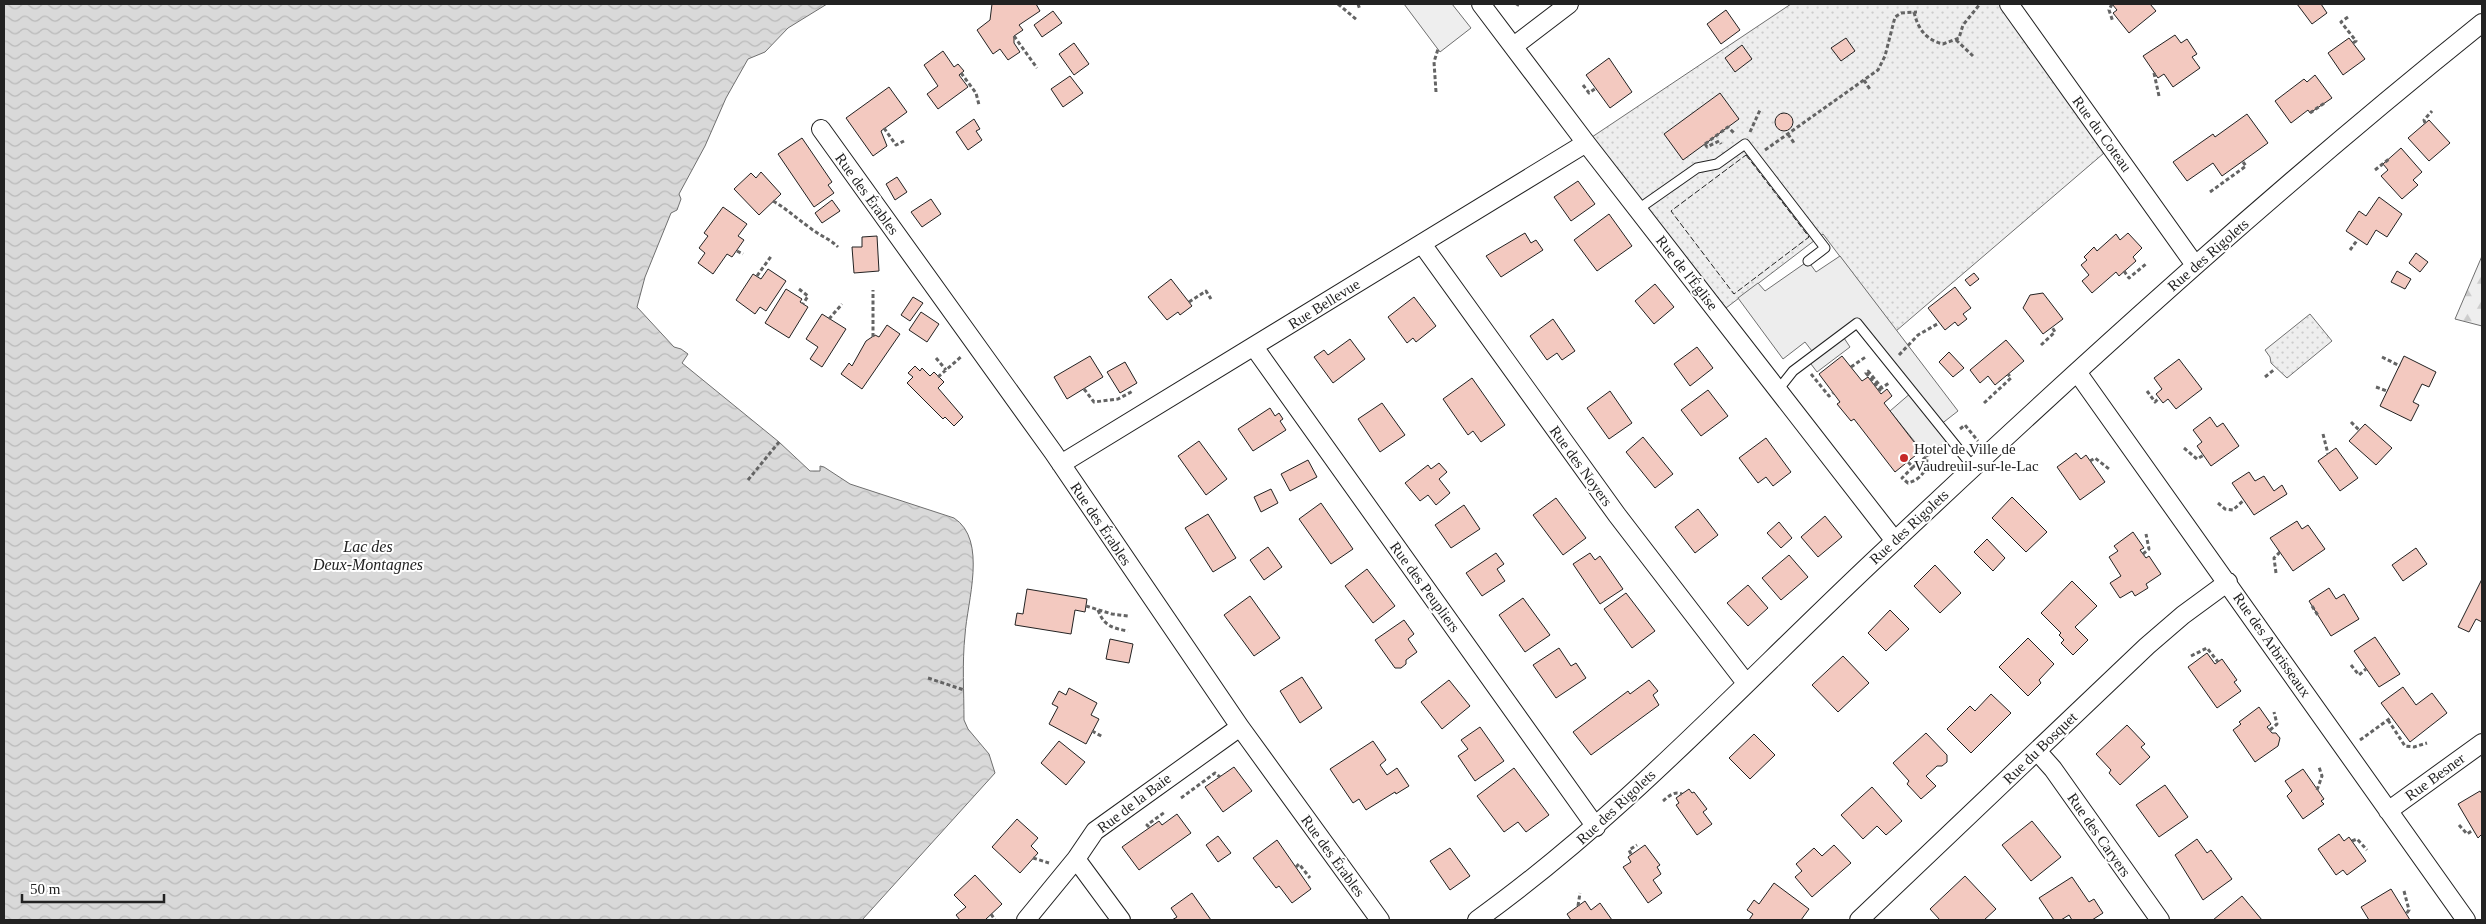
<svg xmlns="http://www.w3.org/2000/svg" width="2486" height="924" viewBox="0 0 2486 924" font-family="'Times New Roman',serif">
<defs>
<pattern id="forest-firs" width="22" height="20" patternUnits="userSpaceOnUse" patternTransform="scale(1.25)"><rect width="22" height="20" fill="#eee"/><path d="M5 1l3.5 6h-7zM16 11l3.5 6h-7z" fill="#ccc"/></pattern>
<pattern id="park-dots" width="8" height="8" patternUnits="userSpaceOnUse" patternTransform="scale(1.25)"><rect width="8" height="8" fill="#eee"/><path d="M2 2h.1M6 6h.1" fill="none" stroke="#ccc" stroke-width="1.8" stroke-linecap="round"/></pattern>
<pattern id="water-waves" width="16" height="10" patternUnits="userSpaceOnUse" patternTransform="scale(1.25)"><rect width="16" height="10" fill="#d9d9d9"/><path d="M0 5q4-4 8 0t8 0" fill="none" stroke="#bababa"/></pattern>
</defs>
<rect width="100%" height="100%" fill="#fff"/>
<path fill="#eee" stroke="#6f6f6f" d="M1404,4H1452L1471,28L1440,52Z"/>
<path fill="url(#forest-firs)" stroke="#6f6f6f" d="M2482,256V326L2455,319Z"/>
<path fill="url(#park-dots)" stroke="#6f6f6f" d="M1791,4H2000L2104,153L1896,331L1823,234L1726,308L1592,137Z
M2310,314L2332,341L2287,378L2271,363L2270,357L2265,350Z"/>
<path fill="#ededed" stroke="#6f6f6f" d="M1840,256L1958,411L1940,425L1950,438L1927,457L1890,411L1912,392L1857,323L1842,335L1850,347L1817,372L1808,360L1815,355L1805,342L1783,359L1738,298L1758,283L1765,291L1808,261L1816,272Z"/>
<path fill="url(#water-waves)" stroke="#6f6f6f" d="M4,4H827L788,28L765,52L748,59L726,98L705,146L679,194L681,199L677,210L671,213L645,277L637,307L674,347L681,349L688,354L682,363L779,442L810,471H820V466L824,467L850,484L954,518C988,540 967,602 965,635C962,663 964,692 964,720L968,729L989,754L995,773L862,920H4Z"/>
<path fill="#f3c9c0" stroke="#222" d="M992,4H1036L1040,11L1019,25L1023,30L1014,36V43L1020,52L1008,60L1000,49L993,54L977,30L990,20Z
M2112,4H2150L2156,11L2129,33L2113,13L2117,10Z
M2297,4H2321L2327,13L2312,24Z
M1726,10L1740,30L1721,44L1707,24Z
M1053,11L1062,23L1042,37L1034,25Z
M2175,35L2181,43L2187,39L2197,54L2192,57L2200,68L2173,87L2164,74L2158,78L2143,56Z
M1846,38L1855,51L1841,61L1831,48Z
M2349,38L2365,59L2343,75L2328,53Z
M1074,43L1089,64L1074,75L1059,54Z
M1742,45L1752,59L1735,72L1725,58Z
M943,51L954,67L958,64L964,71L959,75L968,87L938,109L927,94L938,86L924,65Z
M1609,58L1632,92L1610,108L1586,75Z
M2315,75L2332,98L2310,113L2308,110L2291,123L2275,101L2304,79L2307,82Z
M1070,76L1083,93L1063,107L1051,89Z
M889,87L907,112L881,131L887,146L873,156L846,118Z
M1720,93L1739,119L1683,160L1664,134Z
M1775 122a9 9 0 1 1 18 0a9 9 0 1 1-18 0Z
M2247,114L2268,143L2222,176L2213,163L2187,181L2173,162L2213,134L2215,137Z
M974,119L980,129L976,131L982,140L968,150L956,132Z
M2429,120L2450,143L2429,161L2408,138Z
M802,138L832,182L828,185L834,193L814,207L778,154Z
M2401,148L2422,172L2413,180L2418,185L2402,199L2381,176L2388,170L2383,164Z
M761,172L781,194L759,215L734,189L751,173L756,178Z
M897,177L907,192L895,200L886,184Z
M1578,181L1595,204L1571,221L1554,197Z
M2379,197L2402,214L2387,237L2376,230L2367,245L2346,231L2359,211L2366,216Z
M931,199L941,214L922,227L911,212Z
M832,200L840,211L822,223L815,213Z
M723,207L747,224L738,236L744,240L732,257L727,254L713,274L698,263L705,253L699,248L708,236L704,233Z
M1609,214L1632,246L1597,271L1574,240Z
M1525,233L1531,243L1536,240L1543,250L1501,277L1486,256Z
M2128,233L2142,248L2133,257L2136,261L2119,276L2116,272L2092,293L2082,281L2089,275L2081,265L2087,260L2084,257L2094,247L2097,251L2116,234L2120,240Z
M877,236L879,271L854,273L852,247H862V237Z
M2416,253L2428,262L2420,272L2409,263Z
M768,269L786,281L766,311L760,307L755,314L736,300L753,274L761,279Z
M2397,271L2411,279L2405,289L2391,282Z
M1974,273L1979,279L1970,286L1965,280Z
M1171,279L1192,306L1180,315L1178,312L1167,320L1148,297Z
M1655,284L1674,307L1654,324L1635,301Z
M1955,287L1971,308L1963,314L1967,319L1958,326L1955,322L1945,330L1928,308Z
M786,289L802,299L800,302L808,307L789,338L765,323Z
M2043,293L2063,319L2043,334L2023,308L2030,295Z
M913,297L923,303L910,321L901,315Z
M1414,297L1436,326L1416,342L1413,338L1407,343L1388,317Z
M921,312L939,324L927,342L909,330Z
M822,314L846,329L822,367L810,359L818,347L806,339Z
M1553,319L1575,351L1562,360L1557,353L1547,360L1530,336Z
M887,325L900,334L862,389L841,374L849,363L852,366L866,341L875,335L879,337Z
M1350,339L1365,359L1333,383L1314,357L1324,350L1328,355Z
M2006,340L2024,361L1995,385L1988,376L1980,383L1970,370Z
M1697,347L1713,368L1690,386L1674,364Z
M1949,352L1964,368L1953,377L1939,362Z
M1090,356L1103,377L1067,399L1054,377Z
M1842,356L1862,381L1868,377L1881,394L1887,389L1892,396L1884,403L1921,451L1895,472L1854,419L1851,421L1837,404L1840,402L1819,374Z
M2404,356L2436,372L2429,387L2422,384L2413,402L2419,405L2411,421L2380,406Z
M2179,359L2202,389L2176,409L2168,399L2163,403L2156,394L2162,389L2154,378Z
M1125,362L1137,383L1120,393L1107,372Z
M915,366L920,371L922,368L930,376L934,372L944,382L938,388L963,417L954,426L945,417L943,419L907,383L913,377L908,373Z
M1472,378L1505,425L1481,442L1473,431L1468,435L1443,399Z
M1708,390L1728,416L1701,436L1681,410Z
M1610,391L1632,423L1609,439L1587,408Z
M1382,403L1405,435L1380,452L1358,419Z
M1270,408L1275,416L1279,413L1283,419L1280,421L1286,430L1253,451L1238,429Z
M2210,417L2217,427L2223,423L2239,446L2211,466L2197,446L2202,442L2193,430Z
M2365,424L2392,448L2376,465L2349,441Z
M1643,437L1673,474L1655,488L1626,452Z
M1766,438L1791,472L1773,486L1766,477L1758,483L1739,458Z
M1199,441L1227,479L1206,495L1178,456Z
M2336,448L2358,478L2340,491L2318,461Z
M2076,453L2081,459L2086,455L2105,482L2080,500L2057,467Z
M1308,460L1317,477L1290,491L1281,474Z
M1439,463L1447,472L1439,479L1450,493L1436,505L1428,495L1420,501L1405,483L1428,465L1431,469Z
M2249,472L2255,481L2264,476L2274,491L2282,485L2287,494L2254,515L2232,483Z
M1271,489L1278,503L1261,512L1254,497Z
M2012,497L2047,532L2026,552L1992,518Z
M1556,498L1586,538L1563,555L1533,515Z
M1321,503L1353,549L1331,564L1299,519Z
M1464,505L1480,529L1451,548L1435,525Z
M1698,509L1718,535L1695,553L1675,527Z
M1208,514L1236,558L1213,572L1185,528Z
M1825,516L1842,537L1818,557L1801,537Z
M2297,521L2302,529L2308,525L2325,549L2293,571L2270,538Z
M1779,522L1792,538L1781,548L1767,533Z
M2133,532L2144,548L2140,550L2146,558L2149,556L2161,574L2146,584L2148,588L2135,596L2132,591L2120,598L2110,583L2121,576L2109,557L2118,551L2114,546Z
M1987,539L2005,558L1993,571L1974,552Z
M1268,547L1282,567L1264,580L1250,560Z
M2416,548L2427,564L2403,581L2392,565Z
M1496,553L1504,564L1497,569L1505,581L1482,596L1466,573Z
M1590,553L1595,560L1600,556L1623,589L1600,604L1573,564Z
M1789,555L1808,577L1781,600L1762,578Z
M1935,565L1961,593L1940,613L1914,586Z
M1367,569L1395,606L1373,623L1345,586Z
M2482,579V622L2476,619L2469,632L2458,627Z
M2072,581L2097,606L2075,627L2088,640L2073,655L2061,643L2064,640L2059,635L2061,633L2041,613Z
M1748,585L1768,608L1748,626L1727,603Z
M2329,588L2336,599L2344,594L2359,619L2331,636L2309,601Z
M1027,589L1087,599L1085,612L1075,610L1071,634L1015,625L1017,613L1023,614Z
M1626,593L1655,631L1632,648L1604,609Z
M1250,596L1280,638L1254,656L1224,615Z
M1523,598L1550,635L1525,652L1499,615Z
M1890,610L1909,629L1886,651L1868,633Z
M1404,620L1414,634L1408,639L1417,652L1406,660V664L1401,668H1395L1375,640Z
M2375,637L2400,674L2379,687L2354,651Z
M2028,638L2054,664L2039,680L2041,683L2028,696L1999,667Z
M1110,639L1133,644L1129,663L1106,659Z
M1559,648L1571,666L1576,663L1586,678L1556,698L1533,665Z
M2207,653L2215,664L2222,659L2237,680L2234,682L2241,691L2217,708L2188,667Z
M1843,656L1869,683L1838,712L1812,685Z
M1302,677L1322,708L1300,723L1280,691Z
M1449,680L1470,706L1442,729L1421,702Z
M1649,680L1658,691L1653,695L1659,705L1591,755L1573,732L1628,691L1630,694Z
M2403,687L2416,705L2432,693L2447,713L2410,742L2381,703Z
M1069,688L1097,703L1091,715L1099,719L1086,744L1049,724L1058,707L1052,704L1059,691L1066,695Z
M1991,694L2011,713L1971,753L1947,729L1970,706L1975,711Z
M2259,707L2271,724L2267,727L2272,733H2276L2280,738L2278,746L2255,762L2233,730L2241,724L2239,722Z
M2127,725L2145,744L2141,747L2150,757L2120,785L2109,773L2111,770L2096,754Z
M1480,727L1504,761L1475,781L1458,756L1468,749L1461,740Z
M1926,733L1947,755V762L1942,766H1937L1926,776L1936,786L1921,799L1907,784L1909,781L1893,763Z
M1754,734L1775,755L1750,779L1729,758Z
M1059,741L1085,762L1066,785L1041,763Z
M1373,741L1386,760L1380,765L1387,775L1397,768L1409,786L1396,794L1395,792L1366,810L1359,799L1353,803L1330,769Z
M1234,767L1252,791L1223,812L1205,787Z
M1514,768L1549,815L1526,832L1518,822L1504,832L1477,796Z
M2303,769L2324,799L2321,801L2324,804L2303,819L2287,796L2292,791L2285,781Z
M2165,785L2188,817L2159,837L2136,805Z
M1872,787L1902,821L1886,835L1877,826L1863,839L1841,815Z
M1689,789L1692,793L1694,792L1707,809L1703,812L1712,824L1697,835L1676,805L1679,803L1676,798Z
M2480,791L2482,794V837L2481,835L2478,838L2458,804Z
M1177,814L1191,833L1139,870L1122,847L1159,821L1162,825Z
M1017,819L1038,838L1031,846L1038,853L1020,873L992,847Z
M2032,821L2061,857L2031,881L2002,845Z
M2339,834L2344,841L2349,837L2366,861L2347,875L2343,870L2336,875L2318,849Z
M1218,836L1231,853L1218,862L1206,845Z
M2197,839L2207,853L2211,850L2232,879L2203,900L2175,855Z
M1277,840L1311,889L1292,903L1279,886L1276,888L1253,858Z
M1645,845L1660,865L1657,867L1661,874L1653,880L1662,893L1648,903L1623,867L1631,862L1628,857Z
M1834,845L1851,863L1812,897L1795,877L1802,871L1796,864L1814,848L1822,856Z
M1450,848L1470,876L1450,890L1430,861Z
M975,875L1002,904L985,920H960L956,915L966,907L954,895Z
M1965,876L1996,909L1984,920H1940L1930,909Z
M2072,877L2089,902L2094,899L2103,913L2092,920H2072L2069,915L2061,920H2054L2039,898Z
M1774,883L1809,909L1801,920H1749L1753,914L1747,910L1754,900L1759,904Z
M2391,889L2410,920H2369L2361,907Z
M1192,893L1211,920H1172L1177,917L1171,908Z
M2242,896L2262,920H2213Z
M1585,901L1591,910L1600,903L1612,920H1571L1567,914Z"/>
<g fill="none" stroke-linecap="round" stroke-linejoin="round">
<g stroke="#222" stroke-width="11">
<path id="service" d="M1637,210L1697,168L1717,164L1745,144L1825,248L1808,261
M1778,390L1793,371L1857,323L1973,467"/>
</g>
<g stroke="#222" stroke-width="20">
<path id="minor" d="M1481,4L1586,143L1895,541
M2009,4L2195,265
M1514,46L1569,4
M821,129L1053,452L1240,727L1380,920
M1422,244L1617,515L1746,683
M1254,347L1596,827
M2077,372L2466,920
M1061,464L1586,143
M2037,751L2053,769L2160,920
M2388,811L2482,743
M1076,859L1121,920
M1026,920L1076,859L1095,831L1240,727
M1477,920C1626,813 1750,676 1883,552C2077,369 2274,190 2482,23
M1859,920L2147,646L2183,615L2228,582"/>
</g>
<path stroke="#646464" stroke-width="3" stroke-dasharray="4 2.5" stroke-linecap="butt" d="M1338,4L1357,20
M1358,4L1360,10
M2112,4L2109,10L2113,22
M1517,6L1518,4
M1914,12C1918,29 1926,40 1943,44L1959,38L1963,25L1980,4
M2348,17L2341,22L2356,41L2353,43
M1014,36L1037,68
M1956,40L1973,56
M961,73L976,93L979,105
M2154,73L2159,96
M1864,80L1871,91
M1583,85L1589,93L1596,88
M1436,92L1434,62L1438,49
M2310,113L2326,102
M2425,123L2424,120L2432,111
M884,128L896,145L904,141
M1750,132L1760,110
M1788,134L1794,143
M1705,144L1728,127L1735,134
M1705,144L1707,147L1719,141L1721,144
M1765,150L1878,70L1885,56L1895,17L1901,13L1917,12
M2375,170L2389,159
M2210,192L2246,166L2243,162
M773,201C787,209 796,218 809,227C818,235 829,238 838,247
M2350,250L2358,239
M737,251L743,254
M2124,271L2129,278L2146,264
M757,276L772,255
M799,289L808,296L803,304
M1189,302L1206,291L1211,299
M829,319L842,304
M873,337V290
M2041,345L2055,332L2052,327
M1899,355L1918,335L1939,323
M2382,357L2400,366
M936,358L946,370
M1851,367L1867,356
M1811,374L1829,396L1833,393
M938,377L962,356
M2265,377L2275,369
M2376,387L2387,391
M1084,389L1094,402L1118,399L1133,391
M1879,391L1880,390L1866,373L1868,371L1882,388L1889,383
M2147,391L2155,402L2159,398
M1984,403L2011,378L2008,374
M2351,422L2359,430
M1960,429L1965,425L1978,441
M2323,434L2328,454
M2184,448L2197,459L2204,455
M2090,461L2095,458L2109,469
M1908,462L1913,467L1940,446
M1913,467L1902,478L1908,483C1922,479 1927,470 1927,457
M748,480L779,442
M2218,503L2225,509L2233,510L2244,500
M2143,554L2149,549L2146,534
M2276,573L2274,558L2280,552
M1086,606L1112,614L1128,616
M2312,606L2319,617
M1098,610C1104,626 1112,628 1128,631
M2191,656L2207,648L2218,662
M2351,665L2359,675L2366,669
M928,678L964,690
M2388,720L2405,746L2414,747L2427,743
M2270,730L2277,724L2274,712
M1092,731L1103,737
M2360,740L2392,717
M2317,790L2322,776L2319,767
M1181,798L1215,773L1220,777
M1663,801C1669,796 1674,791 1682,794
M2459,825L2467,834L2473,830
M1149,827L1147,825L1165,812
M2352,841L2357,839L2367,850
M1631,854L1629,850L1637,845
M1033,858L1049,863
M1296,867L1299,864L1310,878
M2404,891L2409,910L2406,914
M1578,906L1580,893
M991,914L995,920"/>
<use href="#service" stroke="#fff" stroke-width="9"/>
<use href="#minor" stroke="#fff" stroke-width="18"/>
<path stroke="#222" stroke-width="1" stroke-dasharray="6 2.5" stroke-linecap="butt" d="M1746,155L1809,237L1734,294L1671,211Z"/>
</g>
<circle fill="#c62828" stroke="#fff" stroke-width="2" cx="1904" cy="458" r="5"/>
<g text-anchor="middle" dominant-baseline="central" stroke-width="4" stroke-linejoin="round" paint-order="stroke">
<g font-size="15" fill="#222" stroke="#fff">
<text transform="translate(2102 134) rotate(54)">Rue du Coteau</text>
<text transform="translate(867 194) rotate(54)">Rue des Érables</text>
<text transform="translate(2208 255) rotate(-41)">Rue des Rigolets</text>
<text transform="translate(1687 273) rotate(52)">Rue de l'Église</text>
<text transform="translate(1324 304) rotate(-32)">Rue Bellevue</text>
<text transform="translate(1581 466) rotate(54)">Rue des Noyers</text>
<text transform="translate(1101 524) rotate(56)">Rue des Érables</text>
<text transform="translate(1909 527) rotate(-43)">Rue des Rigolets</text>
<text transform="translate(1425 587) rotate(54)">Rue des Peupliers</text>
<text transform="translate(2272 645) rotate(55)">Rue des Arbrisseaux</text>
<text transform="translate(2040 748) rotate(-44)">Rue du Bosquet</text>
<text transform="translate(2435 777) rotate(-36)">Rue Besner</text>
<text transform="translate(1134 803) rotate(-37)">Rue de la Baie</text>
<text transform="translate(1616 807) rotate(-43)">Rue des Rigolets</text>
<text transform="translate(2099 835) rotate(55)">Rue des Caryers</text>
<text transform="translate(1333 856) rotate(54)">Rue des Érables</text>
</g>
<g font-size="15" fill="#222" stroke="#fff" text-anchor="start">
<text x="1914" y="449">Hotel de Ville de<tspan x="1914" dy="17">Vaudreuil-sur-le-Lac</tspan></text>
</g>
<g font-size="16" font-style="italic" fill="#222" stroke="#fff">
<text x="368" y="546">Lac des<tspan x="368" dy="18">Deux-Montagnes</tspan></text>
</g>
</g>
<rect width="2486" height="924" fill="none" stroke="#222222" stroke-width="10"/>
<path d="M22 894v8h142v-8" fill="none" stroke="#222222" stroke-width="2.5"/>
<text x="30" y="894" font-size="15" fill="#222222" stroke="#ffffff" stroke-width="4" paint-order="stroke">50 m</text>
</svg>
